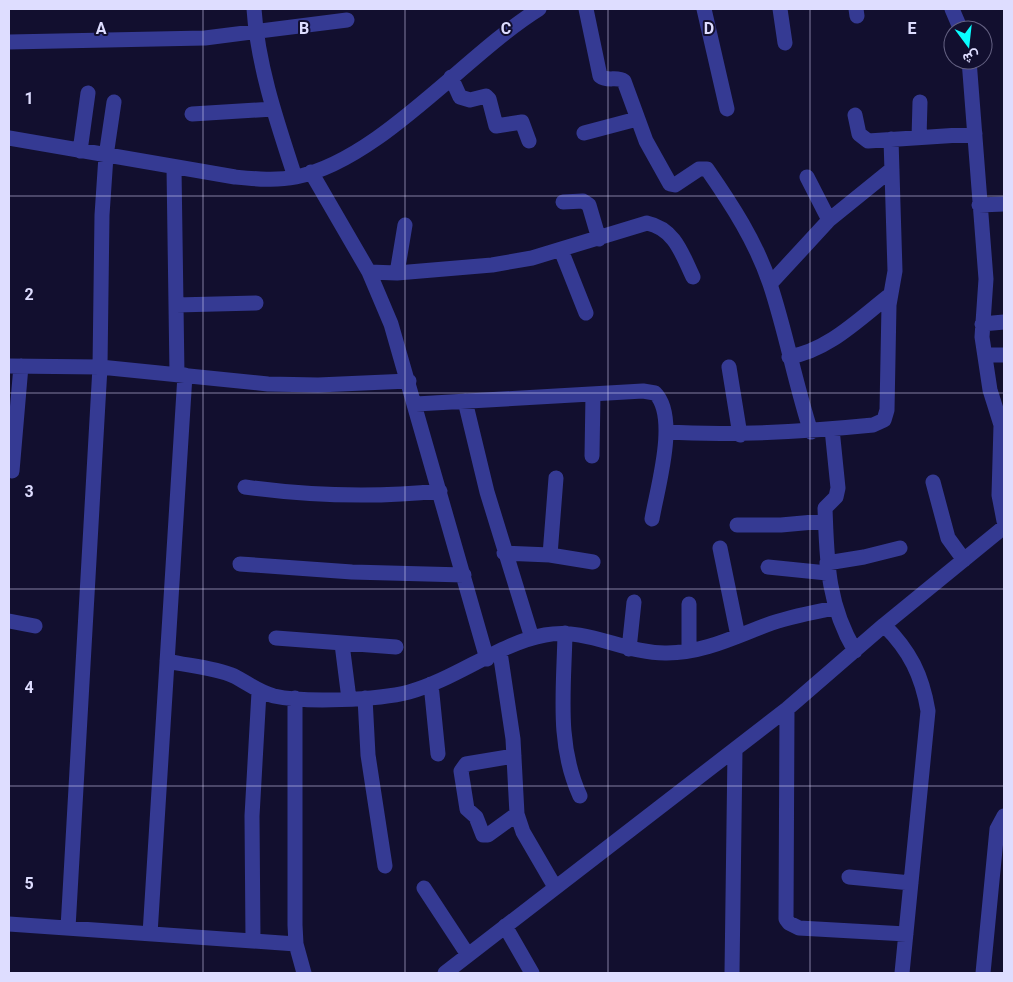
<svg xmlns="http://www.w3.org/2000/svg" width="1013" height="982" viewBox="0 0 1013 982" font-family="Roboto,Vazirmatn,sans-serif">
<rect width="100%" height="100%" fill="#120f2f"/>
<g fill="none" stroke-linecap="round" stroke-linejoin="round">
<path stroke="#353a93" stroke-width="15" d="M254,9C258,67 277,122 295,177
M586,9L600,76C607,82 617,76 624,81L646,141L670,184L675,185L699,169H707C732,205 756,242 770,284C786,332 795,383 811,432
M704,9L727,109
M780,9L785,43
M856,9L857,16
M952,9L961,30
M9,42L205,38L347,20
M969,60L986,279L982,337L990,390L1001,425L999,495L1004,521
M451,77L460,97L470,100L486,96L489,99L496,126L522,122L529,141
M192,114L273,109
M855,115L859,134L868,141L975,134
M584,133L637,119
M9,138L235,177C256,179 276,181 296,177C380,160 465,55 539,9
M919,138L920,102
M80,151L88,93
M174,168L177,374
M311,172L369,272L391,324L487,659
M807,177L829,220
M563,202L583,201L589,205L599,239
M979,205L1004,204
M561,250L586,313
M369,272L397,273L492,265L532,258L647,223C675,229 682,254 693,277
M397,273L405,225
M770,284L829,220L892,169
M176,305L256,303
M982,324L1004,322
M986,355H1004
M789,357C829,350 859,319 890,295
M9,366L100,367L268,384L318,385L409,381
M729,367L740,435
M465,401L487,492L532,638
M416,404L643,391L655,393C679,417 657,489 652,519
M832,429L838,488L836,497L825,508C827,562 827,603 855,651
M666,432C736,436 803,432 873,425L884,420L887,410L889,305L895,271L891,139
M592,456L593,394
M12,471L21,366
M933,482L948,538L964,560
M245,487C311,496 374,498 440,491
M737,525H781L825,521
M720,548L738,636
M504,553L550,555L593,562
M550,555L556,478
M827,563L864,557L900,548
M240,564L352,572L464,575
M768,567L827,573
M689,604V651
M9,621L35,626
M884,625C910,651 922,675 928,711L902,973
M565,633C564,689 556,744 580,796
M276,638L396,647
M342,644L349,699
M629,649L634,602
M500,652L513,739L517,814L523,832L555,887
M167,661C189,666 213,667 234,676C248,683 258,692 274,696C305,703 378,700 409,692C456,679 500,643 545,635C588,627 625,654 667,653C705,653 738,635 772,623C793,616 814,612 835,608
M431,684L438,754
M295,698V925L296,944L304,973
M365,698L368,755L385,866
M787,709L786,919L789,923L799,928L906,934
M514,756L466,764L461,771L467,809L476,817L483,835H488L517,814
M849,877L911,883
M424,888L468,955
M9,924L296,944
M505,926L532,973
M68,928L100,367L102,215L106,156L114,102
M150,934L185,375
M253,941L252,816L259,692
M445,973L787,709L884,625L1004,527
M732,973L735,750
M983,973L997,829L1004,816"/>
</g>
<path fill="none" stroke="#deddff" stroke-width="1" stroke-opacity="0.55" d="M203,9V973M405,9V973M608,9V973M810,9V973M9,196H1004M9,393H1004M9,589H1004M9,786H1004"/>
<g font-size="16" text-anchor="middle" font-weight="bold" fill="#deddff" stroke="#120f2f" stroke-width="4" stroke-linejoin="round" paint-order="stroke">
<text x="101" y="34">A</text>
<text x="304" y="34">B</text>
<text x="506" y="34">C</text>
<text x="709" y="34">D</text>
<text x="912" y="34">E</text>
<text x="29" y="104">1</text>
<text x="29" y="300">2</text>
<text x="29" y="497">3</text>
<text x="29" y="693">4</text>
<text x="29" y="889">5</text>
</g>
<rect width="1013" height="982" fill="none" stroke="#deddff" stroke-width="20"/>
<g transform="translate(968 45) rotate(165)"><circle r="24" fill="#120f2f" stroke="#646182"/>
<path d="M0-4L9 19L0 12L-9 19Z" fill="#09fdff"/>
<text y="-8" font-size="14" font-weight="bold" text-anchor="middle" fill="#deddff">ش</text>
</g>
</svg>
